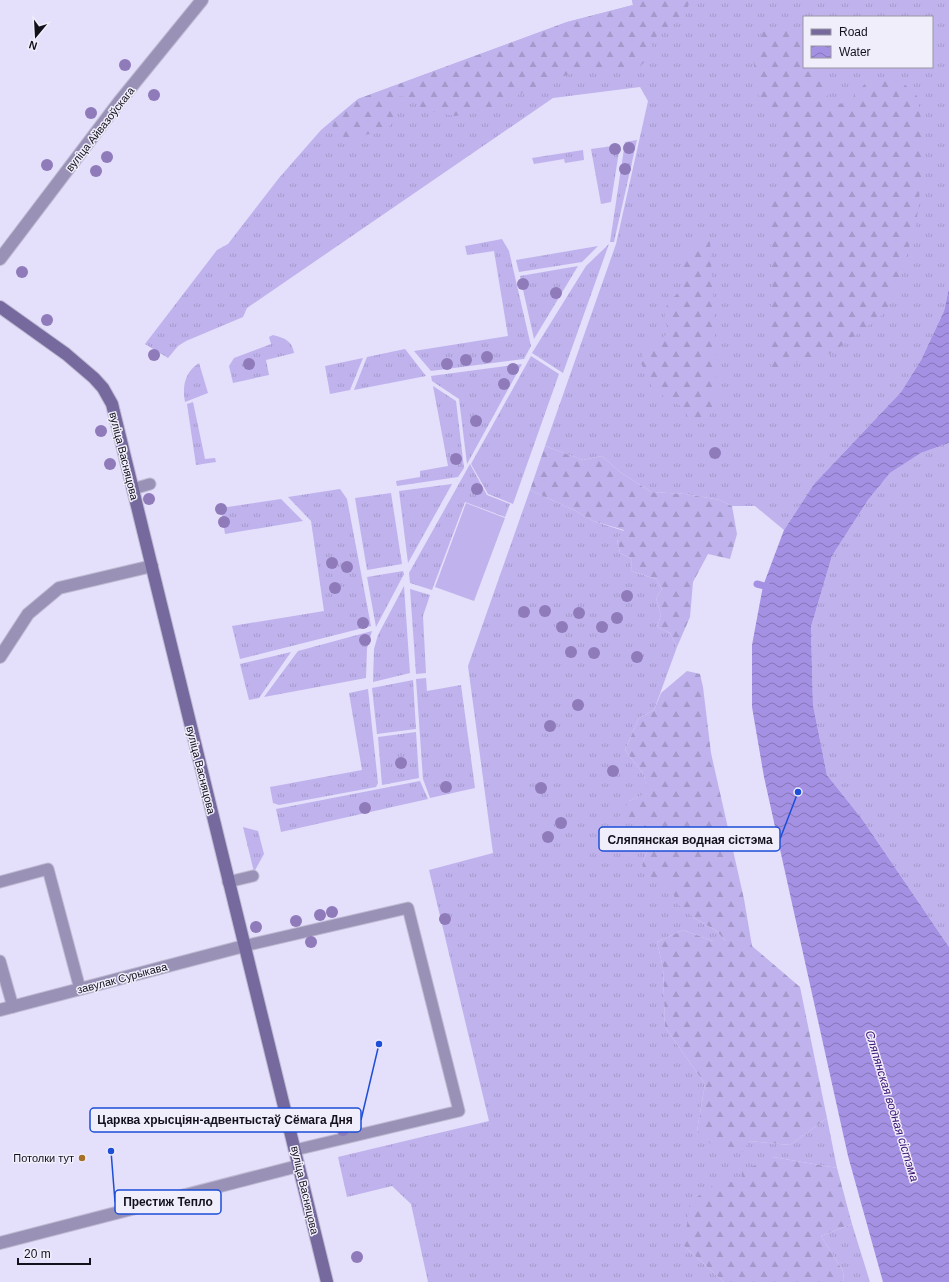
<svg xmlns="http://www.w3.org/2000/svg" width="949" height="1282" viewBox="0 0 949 1282" font-family="Helvetica,sans-serif">
<defs>
<pattern id="grass-tufts" width="24" height="20" patternUnits="userSpaceOnUse"><rect width="24" height="20" fill="#c0b3ed"/><path d="M3 7l-1-3M5 7V3M7 7l1-3M15 17l-1-3M17 17v-4M19 17l1-3" fill="none" stroke="#a499cb"/></pattern>
<pattern id="forest-firs" width="22" height="20" patternUnits="userSpaceOnUse"><rect width="22" height="20" fill="#c0b3ed"/><path d="M5 1l3.5 6h-7zM16 11l3.5 6h-7z" fill="#a499cb"/></pattern>
<pattern id="water-waves" width="16" height="10" patternUnits="userSpaceOnUse"><rect width="16" height="10" fill="#a591e3"/><path d="M0 5q4-4 8 0t8 0" fill="none" stroke="#8575b7"/></pattern>
</defs>
<rect width="100%" height="100%" fill="#e4dffa"/>
<path fill="url(#grass-tufts)" fill-rule="evenodd" d="M632,0H949V288L944,311L921,360L901,392L814,484L784,530L755,506H732L720,500L686,494L651,492L620,472L602,456L583,460L545,446L616,244L648,101L640,87L553,98L247,308L243,317L186,341L178,346L168,358L145,344L217,250L228,244L279,178L321,130L358,99L567,22L633,5ZM804,17H932V67H804Z
M637,140L614,242H610L625,142Z
M620,145L611,202L601,204L591,149Z
M583,150L584,160L565,163L564,159L534,164L532,158Z
M502,239L509,251L531,346L524,359L431,371L414,351L508,336L494,251L467,255L465,246Z
M609,244L563,373L532,353L586,266Z
M598,246L582,262L519,272L516,260Z
M578,266L534,339L520,276Z
M273,335C285,338 292,341 294,353L266,360L269,375L233,383L229,366L234,358L271,344L269,337Z
M405,349L426,376L354,390L367,357Z
M531,356L559,374L513,504L488,494L471,464Z
M363,358L350,390L330,394L325,366Z
M199,363L208,393L185,402C182,386 185,372 199,363Z
M522,364L467,464L459,399L432,381L431,376Z
M433,386L456,401L464,468L458,477L397,486L396,481L420,477V471L448,466Z
M193,402L205,459L215,458L216,462L196,465L187,404Z
M949,443V947L862,819L827,775L813,705L811,627L832,556L868,500L890,473L921,453Z
M470,464L487,495L510,504L505,517L465,502L432,590L410,583L409,573Z
M452,484L408,563L399,491Z
M340,489L347,499L371,626L240,659L232,626L324,611L311,521L288,497Z
M530,490L576,511L593,521L624,531L617,540L620,553L632,559L631,571L656,579L662,589L656,598L661,615L657,627L670,633L677,647L654,710L639,718L625,750L644,775L648,793L629,801L647,820L649,846L642,865L672,882L694,918L715,930L726,941H713L683,930L657,942L663,968L665,1027L705,1084L697,1131L748,1141L790,1145L827,1118L837,1168L773,1157L741,1184L684,1246L724,1282H428L411,1204L392,1186L347,1197L338,1157L489,1121L429,870L493,853L468,666Z
M391,493L402,564L367,570L355,498Z
M281,499L303,521L225,534L221,508Z
M403,571L404,574L376,627L367,577Z
M404,586L410,673L373,682L374,649L378,635Z
M410,589L430,595L423,616L426,673L416,674Z
M372,631L367,648L366,678L264,697L298,651Z
M291,652L259,698L249,700L240,664Z
M426,678L427,691L461,685L475,788L430,798L423,779L416,679Z
M413,680L416,729L377,734L372,688Z
M368,689L378,783L376,787L279,805L273,803L270,787L362,770L349,693Z
M416,732L419,778L382,785L378,737Z
M420,781L428,799L281,832L276,809Z
M243,827L258,831L264,854L254,872Z
M852,1224L870,1282H844L843,1271L821,1236Z"/>
<path fill="url(#forest-firs)" d="M632,0H689C690,17 667,25 657,36C650,42 652,51 648,58C645,62 640,66 637,70L584,69L539,85L496,105L471,114L455,116L423,110L413,98L399,96L397,114L386,131L349,138L336,135L331,122L358,99L567,22L633,5Z
M792,25L804,40V67H823L829,104L848,103L870,78L900,80L917,96L923,129V164L916,226L895,290L886,312L832,353L771,369L767,325L773,294L768,201L781,184L778,115L758,95L753,58L762,32Z
M710,238L718,393L708,418L699,423L689,420L686,409L653,390L641,363L644,351L651,341L661,339L669,332C661,309 664,306 681,290C685,265 677,245 710,238Z
M545,446L583,460L602,456L620,472L651,492L686,494L720,500L732,506L737,534L730,559L708,554L693,582L690,617L677,647L670,633L657,627L661,615L656,598L662,589L656,579L631,571L632,559L620,553L617,539L624,530L593,521L576,511L530,490Z
M687,671L700,674L703,687L711,753L744,899L752,946L800,987L827,1118L790,1145L749,1141L743,1152L714,1147L697,1131L705,1084L665,1027L663,968L657,942L683,930L713,941H726L715,930L694,918L675,902L672,882L648,877L642,865L649,846L640,835L647,820L626,824L619,817L629,801L647,793L644,775L625,750L639,718L654,710L661,693Z
M773,1157L837,1168L852,1224L821,1236L843,1271L844,1282H724L684,1246L690,1202L720,1180L741,1184L742,1171Z"/>
<path fill="#c0b3ed" d="M466,503L505,518L474,601L435,587Z"/>
<path fill="url(#water-waves)" d="M949,288V443L921,453L890,473L868,500L832,556L811,627L813,705L827,775L862,819L949,947V1282H883L848,1156L764,777L752,707V645L763,586L784,530L814,484L901,392L921,360L944,311Z"/>
<g fill="none" stroke-linecap="round" stroke-linejoin="round">
<path stroke="#a591e3" stroke-width="7" d="M757,584L772,588"/>
<g stroke="#bfbad2" stroke-width="13">
<path id="lane" d="M133,489L150,484
M0,882L48,869L80,989
M228,882L253,876
M244,946L408,908L459,1111L295,1150
M0,961L13,1007"/>
</g>
<g stroke="#bfbad2" stroke-width="14">
<path id="street" d="M0,259L119,102L202,0
M0,657L28,614L59,588L152,566
M0,1010L244,946
M0,1243L298,1166"/>
</g>
<g stroke="#bfbad2" stroke-width="14">
<path id="secondary" d="M0,307L66,354L94,378L103,388L112,404L327,1282"/>
</g>
<use href="#lane" stroke="#9991b6" stroke-width="11"/>
<use href="#street" stroke="#9991b6" stroke-width="12"/>
<use href="#secondary" stroke="#76699e" stroke-width="12"/>
</g>
<g fill="#8f7aba">
<circle cx="125" cy="65" r="6"/>
<circle cx="154" cy="95" r="6"/>
<circle cx="91" cy="113" r="6"/>
<circle cx="629" cy="148" r="6"/>
<circle cx="615" cy="149" r="6"/>
<circle cx="107" cy="157" r="6"/>
<circle cx="47" cy="165" r="6"/>
<circle cx="625" cy="169" r="6"/>
<circle cx="96" cy="171" r="6"/>
<circle cx="22" cy="272" r="6"/>
<circle cx="523" cy="284" r="6"/>
<circle cx="556" cy="293" r="6"/>
<circle cx="47" cy="320" r="6"/>
<circle cx="154" cy="355" r="6"/>
<circle cx="487" cy="357" r="6"/>
<circle cx="466" cy="360" r="6"/>
<circle cx="249" cy="364" r="6"/>
<circle cx="447" cy="364" r="6"/>
<circle cx="513" cy="369" r="6"/>
<circle cx="504" cy="384" r="6"/>
<circle cx="476" cy="421" r="6"/>
<circle cx="101" cy="431" r="6"/>
<circle cx="715" cy="453" r="6"/>
<circle cx="456" cy="459" r="6"/>
<circle cx="110" cy="464" r="6"/>
<circle cx="477" cy="489" r="6"/>
<circle cx="149" cy="499" r="6"/>
<circle cx="221" cy="509" r="6"/>
<circle cx="224" cy="522" r="6"/>
<circle cx="332" cy="563" r="6"/>
<circle cx="347" cy="567" r="6"/>
<circle cx="335" cy="588" r="6"/>
<circle cx="627" cy="596" r="6"/>
<circle cx="545" cy="611" r="6"/>
<circle cx="524" cy="612" r="6"/>
<circle cx="579" cy="613" r="6"/>
<circle cx="617" cy="618" r="6"/>
<circle cx="363" cy="623" r="6"/>
<circle cx="562" cy="627" r="6"/>
<circle cx="602" cy="627" r="6"/>
<circle cx="365" cy="640" r="6"/>
<circle cx="571" cy="652" r="6"/>
<circle cx="594" cy="653" r="6"/>
<circle cx="637" cy="657" r="6"/>
<circle cx="578" cy="705" r="6"/>
<circle cx="550" cy="726" r="6"/>
<circle cx="401" cy="763" r="6"/>
<circle cx="613" cy="771" r="6"/>
<circle cx="446" cy="787" r="6"/>
<circle cx="541" cy="788" r="6"/>
<circle cx="365" cy="808" r="6"/>
<circle cx="561" cy="823" r="6"/>
<circle cx="548" cy="837" r="6"/>
<circle cx="332" cy="912" r="6"/>
<circle cx="320" cy="915" r="6"/>
<circle cx="445" cy="919" r="6"/>
<circle cx="296" cy="921" r="6"/>
<circle cx="256" cy="927" r="6"/>
<circle cx="311" cy="942" r="6"/>
<circle cx="355" cy="1127" r="6"/>
<circle cx="343" cy="1130" r="6"/>
<circle cx="357" cy="1257" r="6"/>
</g>
<circle fill="#a57029" stroke="#f1eefc" stroke-width="1.5" cx="82" cy="1158" r="4"/>
<g text-anchor="middle" dominant-baseline="central" stroke-width="3" stroke-linejoin="round" paint-order="stroke">
<g font-size="11" fill="#14111d" stroke="#f1eefc">
<text transform="translate(100 129) rotate(-52)">вуліца Айвазоўскага</text>
<text transform="translate(124 456) rotate(76)">вуліца Васняцова</text>
<text transform="translate(201 770) rotate(76)">вуліца Васняцова</text>
<text transform="translate(122 978) rotate(-15)">завулак Сурыкава</text>
<text transform="translate(305 1190) rotate(77)">вуліца Васняцова</text>
</g>
<g font-size="11" fill="#14111d" stroke="#f1eefc" text-anchor="end">
<text x="74" y="1158">Потолки тут</text>
</g>
<g font-size="12" font-style="italic" fill="#370d6e" stroke="#f1eefc">
<text transform="translate(892 1106) rotate(73)">Сляпянская водная сістэма</text>
</g>
</g>
<path fill="none" stroke="#1d4ed8" stroke-width="1.5" d="M798 792L780 839M379 1044L361 1120M111 1151L115 1202"/>
<g fill="#1d4ed8" stroke="#f1eefc" stroke-width="1.5">
<circle cx="798" cy="792" r="4"/>
<circle cx="379" cy="1044" r="4"/>
<circle cx="111" cy="1151" r="4"/>
</g>
<g fill="#f1eefc" stroke="#1d4ed8" stroke-width="1.5">
<rect x="599" y="827" width="181" height="24" rx="4"/>
<rect x="90" y="1108" width="271" height="24" rx="4"/>
<rect x="115" y="1190" width="106" height="24" rx="4"/>
</g>
<g font-size="12" text-anchor="middle" font-weight="bold" fill="#14111d">
<text x="690" y="844">Сляпянская водная сістэма</text>
<text x="225" y="1124">Царква хрысціян-адвентыстаў Сёмага Дня</text>
<text x="168" y="1206">Престиж Тепло</text>
</g>
<rect x="803" y="16" width="130" height="52" fill="#f1eefc" stroke="#9996a3"/>
<rect x="811" y="29" width="20" height="6" fill="#76699e" stroke="#9996a3"/>
<text x="839" y="36" font-size="12" fill="#14111d">Road</text>
<rect x="811" y="46" width="20" height="12" fill="url(#water-waves)" stroke="#9996a3"/>
<text x="839" y="56" font-size="12" fill="#14111d">Water</text>
<g transform="translate(36 36) rotate(198)" stroke="#f1eefc" stroke-width="3" paint-order="stroke">
<path d="M0-3L7 15L0 10L-7 15Z" fill="#14111d"/>
<text y="-6" font-size="11" font-weight="bold" text-anchor="middle" fill="#14111d">N</text>
</g>
<path d="M18 1258v6h72v-6" fill="none" stroke="#14111d" stroke-width="2"/>
<text x="24" y="1258" font-size="12" fill="#14111d" stroke="#f1eefc" stroke-width="3" paint-order="stroke">20 m</text>
</svg>
